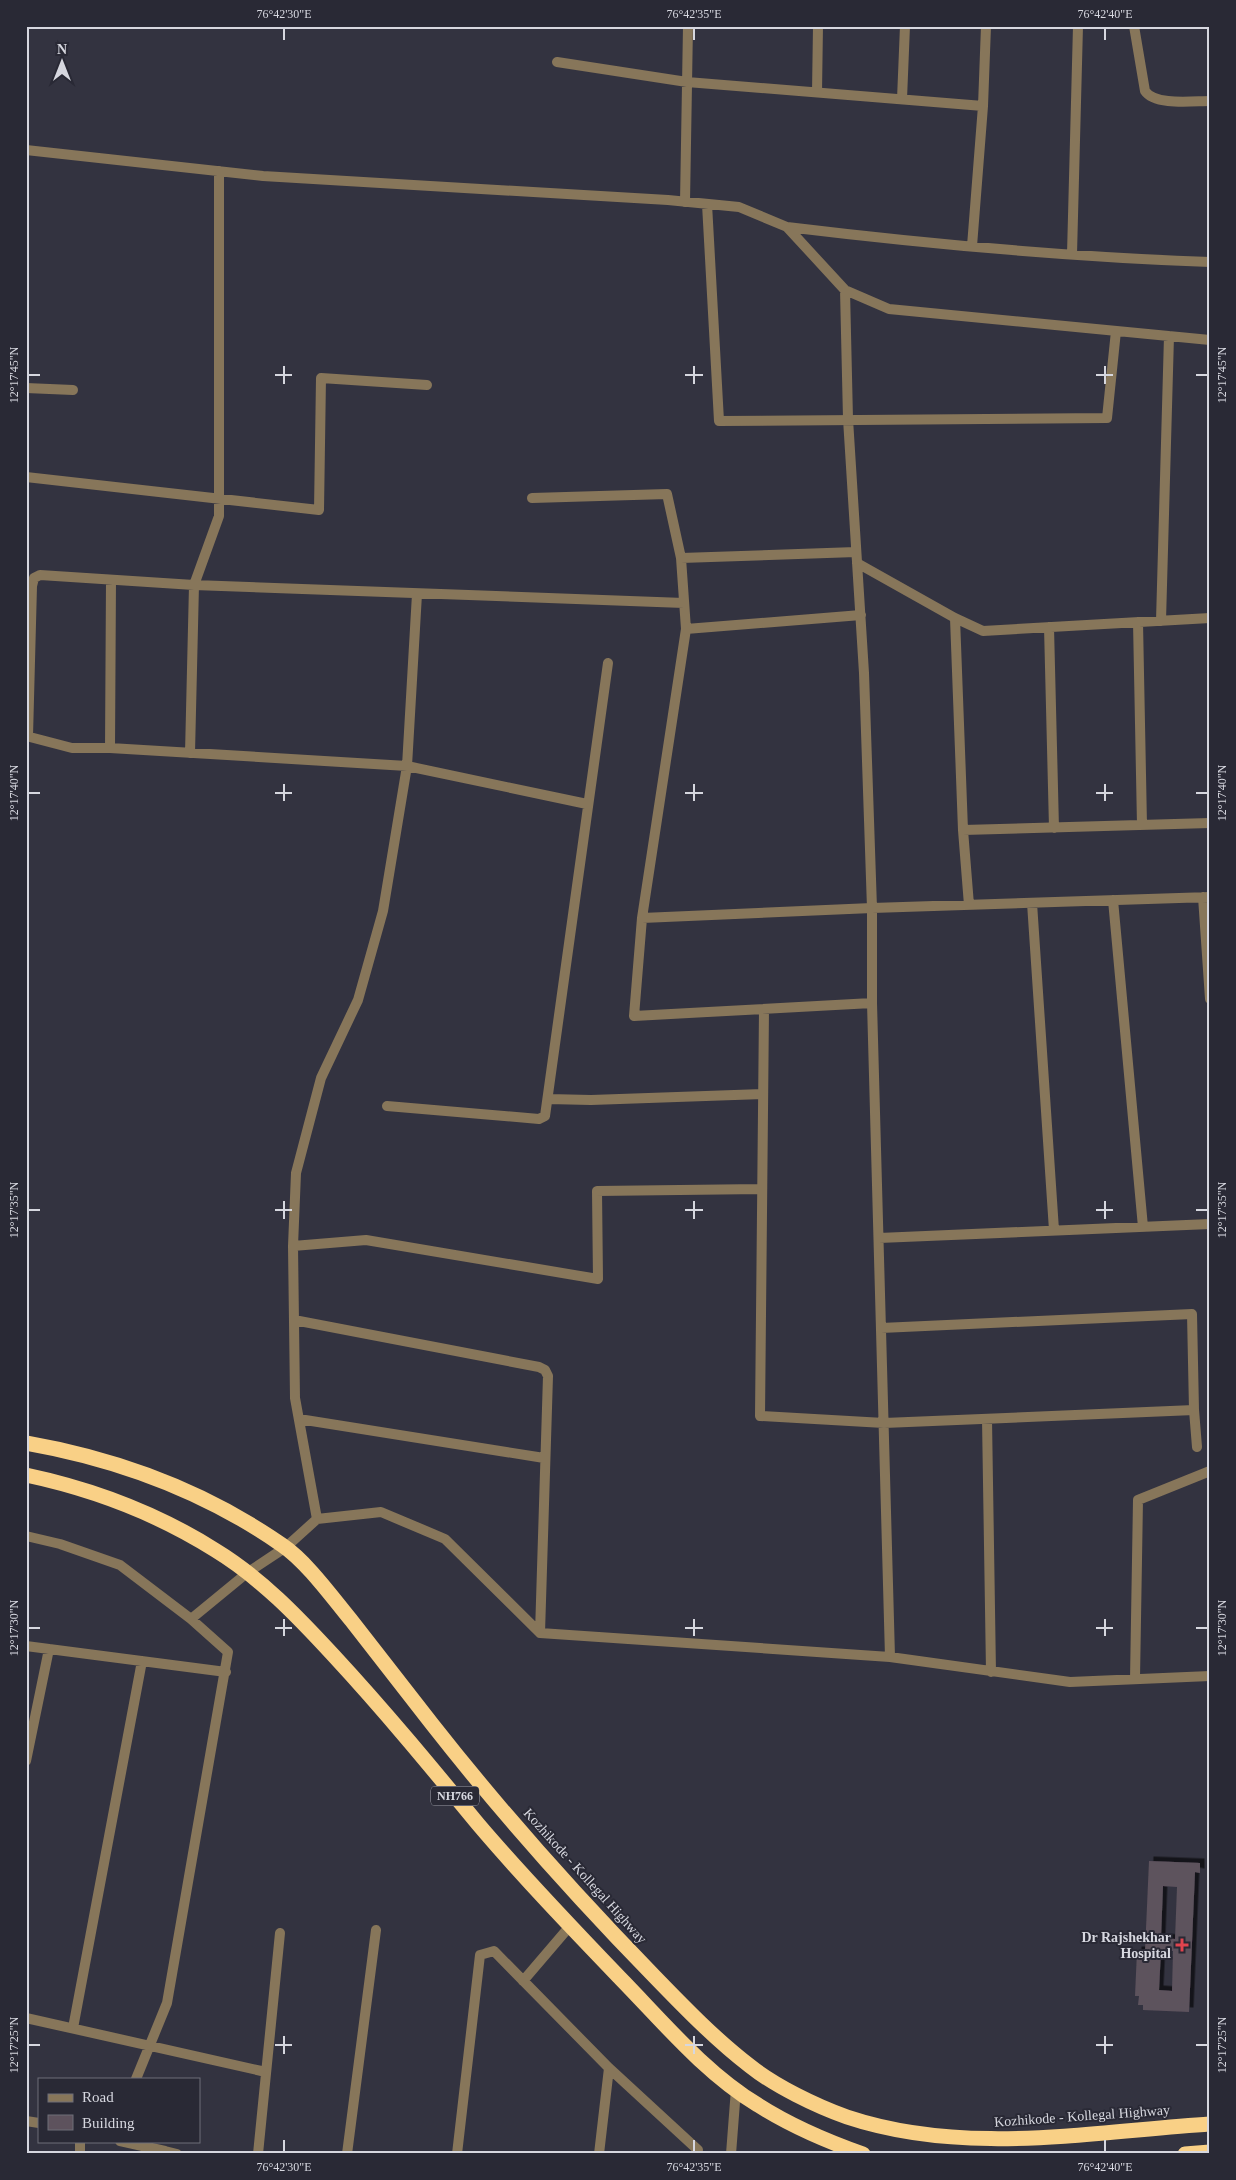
<svg xmlns="http://www.w3.org/2000/svg" width="1236" height="2180" viewBox="0 0 1236 2180" font-family="'Times New Roman',serif">
<defs>
<filter id="shadow"><feDropShadow dx="4.5" dy="-4.5" stdDeviation="0" flood-color="#0009"/></filter>
</defs>
<rect width="100%" height="100%" fill="#333340"/>
<path fill="#5d525d" fill-rule="evenodd" filter="url(#shadow)" d="M1149,1861L1200,1863V1873L1195,1872L1189,2012L1143,2010V2005H1138L1139,1996H1135L1137,1951H1145ZM1163,1886L1177,1887L1175,1939L1161,1938ZM1161,1950L1173,1951L1172,1991L1159,1990Z"/>
<g fill="none" stroke-linecap="round" stroke-linejoin="round">
<path stroke="#87765a" stroke-width="10" d="M1134,26L1145,91C1155,106 1193,101 1210,101
M557,62L687,82L983,106L986,26
M817,92L818,26
M902,99L905,26
M26,150L263,176L668,200L739,207L787,227L845,290L889,309L1210,340
M685,202L688,26
M707,204L719,421L1107,418L1116,331
M787,227C927,244 1069,257 1210,262
M972,246L983,106
M1072,254L1078,26
M845,290L848,419L864,673L872,908L1210,897
M26,388L73,390
M26,477L319,510L321,378L427,385
M532,498L667,494L681,558
M857,563L955,618L983,631L1210,618
M955,618L963,830L969,905
M1161,621L1169,336
M1138,622L1142,825
M1049,627L1054,828
M686,629L861,615
M26,736L72,748H110L407,766L587,804
M28,736L32,586L34,578L40,575L194,585L684,603
M110,748L111,580
M190,753L194,585L219,516V171
M963,830L1210,823
M1203,897L1210,999
M1113,900L1143,1227
M1032,903L1054,1230
M642,918L872,908V1003L634,1016L642,918L686,629L681,558L856,552
M872,1003L890,1657
M764,1009L760,1416L884,1423L1194,1410L1192,1314L881,1328
M548,1099L591,1100L763,1094
M387,1106L539,1119L545,1116L608,663
M879,1238L1210,1224
M293,1246L296,1173L321,1078L358,1000L383,911L407,766L417,594
M294,1320L539,1367L545,1370L548,1376L540,1633
M1194,1410L1197,1447
M299,1419L544,1458
M987,1419L991,1672
M317,1519L295,1398L293,1246L366,1240L598,1279L597,1191L762,1189
M26,1536L60,1544L120,1565L191,1619L228,1652L167,2003L136,2079
M191,1619L247,1573L286,1547L317,1519L381,1512L445,1539L540,1633L890,1657L1070,1682L1210,1676
M26,1646L226,1672
M1135,1679L1138,1500L1210,1471
M26,1761L49,1649
M523,1981L570,1926
M26,2018L266,2072
M73,2028L142,1661
M26,2121L39,2123
M120,2141L165,2151L164,2154
M165,2151L177,2154
M80,2154V2141
M258,2154L280,1933
M347,2154L376,1930
M457,2154L480,1955L494,1951L609,2068L698,2150
M599,2154L609,2068
M731,2154L736,2089"/>
<path stroke="#f9d086" stroke-width="15" d="M26,1443C117,1459 206,1492 282,1545C307,1562 332,1597 351,1620C378,1655 405,1689 432,1724C501,1812 576,1896 654,1976C684,2007 716,2040 750,2066C775,2086 816,2106 847,2117C964,2156 1090,2132 1210,2124
M26,1475C92,1489 158,1514 215,1550C261,1578 298,1617 334,1656C384,1710 431,1767 478,1824C523,1877 572,1928 620,1978C663,2022 705,2073 758,2105C791,2126 826,2141 863,2154
M1185,2154L1210,2152"/>
</g>
<path fill="none" stroke="#d6d7df" stroke-width="2" d="M284,28V40M694,28V40M1105,28V40M284,366V384M694,366V384M1105,366V384M28,375H40M275,375H292M685,375H703M1096,375H1113M1196,375H1208M284,784V801M694,784V801M1105,784V801M28,793H40M275,793H292M685,793H703M1096,793H1113M1196,793H1208M284,1201V1219M694,1201V1219M1105,1201V1219M28,1210H40M275,1210H292M685,1210H703M1096,1210H1113M1196,1210H1208M284,1619V1636M694,1619V1636M1105,1619V1636M28,1628H40M275,1628H292M685,1628H703M1096,1628H1113M1196,1628H1208M284,2036V2054M694,2036V2054M1105,2036V2054M28,2045H40M275,2045H292M685,2045H703M1096,2045H1113M1196,2045H1208M284,2140V2152M694,2140V2152M1105,2140V2152"/>
<path fill="#e0444e" stroke="#292935" stroke-width="2" d="M1179.5 1937.5h5v5h5v5h-5v5h-5v-5h-5v-5h5z"/>
<g text-anchor="middle" dominant-baseline="central" stroke-width="4" stroke-linejoin="round" paint-order="stroke">
<rect fill="#292935" stroke="#a2a3ac" stroke-width="1" x="431" y="1786.5" width="48" height="19" rx="4"/>
<g font-size="12" font-weight="bold" fill="#d6d7df">
<text x="455" y="1796">NH766</text>
</g>
<g font-size="14" fill="#d6d7df" stroke="#292935">
<text transform="translate(585 1876) rotate(48)">Kozhikode - Kollegal Highway</text>
<text transform="translate(1082 2116) rotate(-4)">Kozhikode - Kollegal Highway</text>
</g>
<g font-size="14" font-weight="bold" fill="#d6d7df" stroke="#292935" text-anchor="end">
<text x="1171" y="1937">Dr Rajshekhar<tspan x="1171" dy="16">Hospital</tspan></text>
</g>
</g>
<rect width="1236" height="2180" fill="none" stroke="#292935" stroke-width="55"/>
<rect x="38" y="2078" width="162" height="65" fill="#292935" stroke="#6e6f79"/>
<rect x="48" y="2094" width="25" height="8" fill="#87765a" stroke="#6e6f79"/>
<text x="82" y="2102" font-size="15" fill="#d6d7df">Road</text>
<rect x="48" y="2115" width="25" height="15" fill="#5d525d" stroke="#6e6f79"/>
<text x="82" y="2128" font-size="15" fill="#d6d7df">Building</text>
<g transform="translate(62 62)" stroke="#292935" stroke-width="4" paint-order="stroke">
<path d="M0-4L9 19L0 12L-9 19Z" fill="#d6d7df"/>
<text y="-8" font-size="14" font-weight="bold" text-anchor="middle" fill="#d6d7df">N</text>
</g>
<rect x="28" y="28" width="1180" height="2124" fill="none" stroke="#d6d7df" stroke-width="2"/>
<g font-size="12" text-anchor="middle" fill="#d6d7df">
<text x="284" y="18">76°42'30"E</text>
<text x="694" y="18">76°42'35"E</text>
<text x="1105" y="18">76°42'40"E</text>
<text transform="translate(14 375) rotate(-90)" y="4">12°17'45"N</text>
<text transform="translate(1222 375) rotate(-90)" y="4">12°17'45"N</text>
<text transform="translate(14 793) rotate(-90)" y="4">12°17'40"N</text>
<text transform="translate(1222 793) rotate(-90)" y="4">12°17'40"N</text>
<text transform="translate(14 1210) rotate(-90)" y="4">12°17'35"N</text>
<text transform="translate(1222 1210) rotate(-90)" y="4">12°17'35"N</text>
<text transform="translate(14 1628) rotate(-90)" y="4">12°17'30"N</text>
<text transform="translate(1222 1628) rotate(-90)" y="4">12°17'30"N</text>
<text transform="translate(14 2045) rotate(-90)" y="4">12°17'25"N</text>
<text transform="translate(1222 2045) rotate(-90)" y="4">12°17'25"N</text>
<text x="284" y="2171">76°42'30"E</text>
<text x="694" y="2171">76°42'35"E</text>
<text x="1105" y="2171">76°42'40"E</text>
</g>
</svg>
